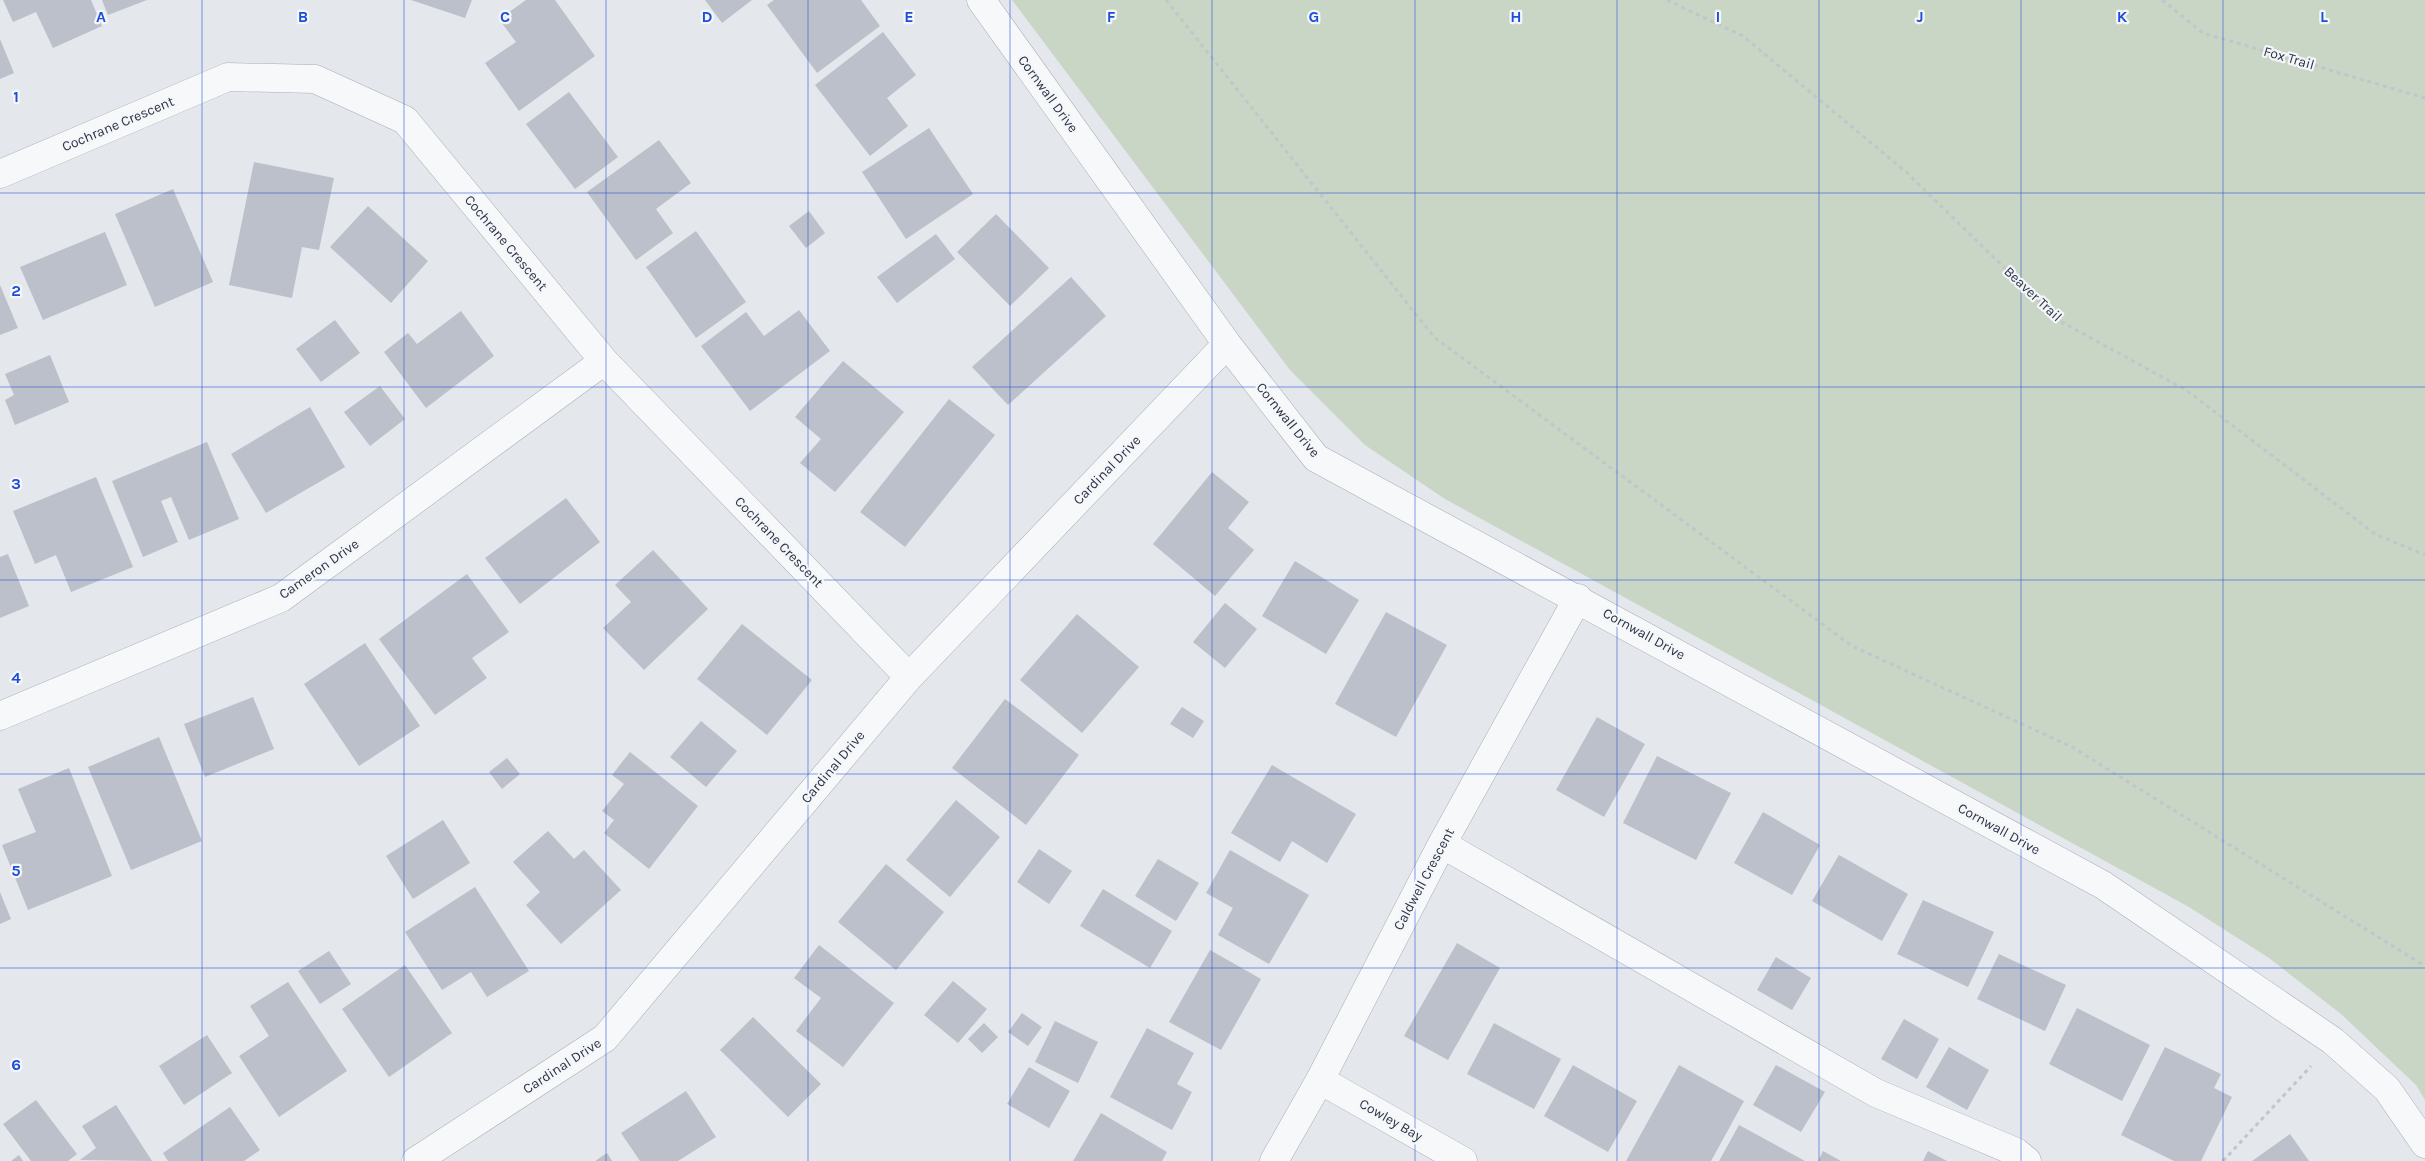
<svg xmlns="http://www.w3.org/2000/svg" width="2425" height="1161" viewBox="0 0 2425 1161" font-family="Karla,sans-serif">
<rect width="100%" height="100%" fill="#e4e7ec"/>
<path fill="#c9d6c5" d="M1012,0H2425V1100L2416,1085L2341,1014L2269,958L2189,907L1445,499L1365,445L1290,370Z"/>
<path fill="#bbc0ca" d="M3,0H91L102,26L53,48L36,12L13,22Z
M102,0H147L108,15Z
M411,0H472L465,18Z
M526,0H555L595,56L519,111L485,63L516,42L499,19Z
M705,0H752L722,23Z
M774,0H861L880,26L817,73L767,5Z
M883,32L916,75L887,98L908,126L870,156L815,85Z
M0,39L14,73L0,79Z
M569,92L618,157L575,189L526,124Z
M929,128L973,194L906,239L862,172Z
M659,140L691,183L656,209L673,233L636,260L587,192Z
M254,162L334,178L319,250L302,247L292,298L229,285Z
M173,189L213,282L155,307L115,214Z
M368,206L428,261L391,303L330,247Z
M809,211L825,233L806,248L789,226Z
M996,214L1049,268L1010,306L957,252Z
M696,231L746,302L696,338L646,267Z
M105,232L127,285L43,320L20,267Z
M936,234L955,259L897,303L877,277Z
M1071,277L1106,316L1008,405L972,367Z
M0,285L18,328L0,335Z
M799,310L830,351L750,411L701,346L746,312L764,336Z
M461,311L494,356L426,408L384,352L408,333L417,344Z
M335,320L360,353L321,382L296,349Z
M50,355L69,402L15,425L5,400L14,395L5,374Z
M843,361L904,412L835,492L800,463L821,439L795,417Z
M380,386L405,419L370,446L344,412Z
M949,399L995,435L905,547L860,512Z
M310,407L345,467L266,513L231,454Z
M207,442L239,519L189,540L171,497L161,501L178,542L143,557L112,481Z
M1212,472L1249,502L1228,528L1254,550L1215,596L1153,544Z
M96,477L133,567L71,592L56,555L35,564L13,511Z
M566,498L600,542L520,604L485,558Z
M653,550L708,609L644,670L603,628L631,602L615,585Z
M8,554L29,606L0,618V557Z
M1295,561L1359,600L1326,654L1262,616Z
M467,574L509,632L472,658L487,678L435,715L379,639Z
M1225,603L1257,629L1225,668L1193,642Z
M1386,612L1447,645L1396,737L1335,704Z
M1077,614L1139,667L1082,733L1020,680Z
M742,624L812,680L767,735L697,679Z
M365,643L420,726L359,766L304,684Z
M253,697L274,749L205,777L184,724Z
M1005,699L1079,755L1026,825L952,768Z
M1182,707L1204,721L1193,738L1170,724Z
M1597,717L1645,744L1604,817L1556,790Z
M701,721L737,751L706,787L670,757Z
M159,737L202,841L131,870L88,767Z
M630,752L698,806L649,869L604,833L614,820L602,811L624,784L612,775Z
M1657,756L1731,793L1696,860L1623,823Z
M507,758L520,774L502,789L489,772Z
M1272,765L1356,814L1327,863L1292,841L1280,862L1231,833Z
M69,768L112,876L28,910L2,845L36,832L18,789Z
M956,800L1000,837L950,897L906,860Z
M1763,812L1820,845L1792,895L1734,863Z
M443,820L470,863L413,899L386,856Z
M548,831L574,859L584,850L621,890L561,944L526,905L540,892L513,862Z
M1039,849L1072,871L1049,904L1017,882Z
M1230,850L1309,895L1269,964L1218,935L1233,908L1206,893Z
M1839,855L1908,894L1882,941L1812,901Z
M1158,859L1199,883L1176,921L1135,896Z
M886,864L944,912L896,970L838,922Z
M475,887L529,971L487,997L471,972L442,990L405,932Z
M1103,889L1172,931L1150,968L1080,926Z
M0,892L11,919L0,924Z
M1923,900L1994,932L1968,987L1897,954Z
M1457,943L1500,968L1448,1060L1404,1036Z
M819,945L894,1003L843,1067L796,1031L821,998L794,978Z
M1210,950L1261,979L1221,1050L1169,1022Z
M329,951L351,984L320,1004L298,971Z
M1999,954L2066,985L2045,1031L1977,999Z
M1776,957L1811,978L1792,1010L1757,990Z
M405,965L452,1033L389,1077L342,1009Z
M953,981L987,1009L958,1043L924,1015Z
M288,982L347,1071L279,1117L239,1056L269,1036L250,1006Z
M2077,1008L2150,1045L2122,1101L2049,1064Z
M1022,1013L1042,1027L1028,1046L1008,1032Z
M753,1017L821,1084L788,1117L720,1050Z
M1904,1019L1939,1039L1917,1079L1881,1059Z
M1055,1021L1098,1042L1078,1083L1035,1062Z
M984,1023L998,1037L982,1053L968,1039Z
M1494,1023L1561,1059L1534,1109L1467,1074Z
M1147,1028L1194,1053L1177,1084L1192,1092L1172,1130L1110,1097Z
M207,1035L232,1073L184,1105L159,1066Z
M1949,1047L1989,1070L1967,1110L1926,1087Z
M2165,1047L2221,1074L2214,1088L2232,1097L2201,1161H2174L2121,1135Z
M1573,1065L1637,1101L1608,1152L1544,1116Z
M1679,1065L1744,1101L1711,1161H1626Z
M1776,1065L1825,1092L1801,1132L1753,1105Z
M1029,1067L1070,1091L1049,1128L1007,1104Z
M686,1091L716,1137L678,1161H640L621,1133Z
M36,1100L77,1154L68,1161H31L3,1124Z
M116,1105L152,1161L80,1160L96,1148L82,1126Z
M230,1107L260,1150L244,1161H168L163,1153Z
M1101,1113L1167,1152L1162,1161H1073Z
M1739,1125L1805,1161H1719Z
M2290,1134L2309,1161H2252Z
M1823,1151L1841,1161H1818Z
M1928,1151L1947,1161H1923Z
M607,1153L612,1161H595Z
M19,1155L23,1161H11Z"/>
<g fill="none" stroke-linecap="round" stroke-linejoin="round">
<g stroke="#a9aeb7" stroke-width="29">
<path id="minor" d="M981,0L1227,344L1316,458L2103,885L2333,1041L2387,1089L2425,1144
M0,174L228,77L315,79L405,120L604,361L909,677
M0,716L281,598L604,361
M1442,844L1876,1093L2016,1152L2027,1161
M1320,1080L1463,1161
M416,1161L605,1038L909,677L1227,344
M1274,1161L1320,1080L1442,844L1578,598"/>
</g>
<path stroke="#c2c5cb" stroke-width="3" stroke-dasharray="4 4" stroke-linecap="butt" d="M1166,0L1434,337L1852,646L2072,747L2425,966
M1667,0L1743,36L1906,172L2058,320L2186,390L2375,534L2425,555
M2162,0L2203,33L2425,98
M2223,1161L2311,1066"/>
<use href="#minor" stroke="#f7f8fa" stroke-width="28"/>
</g>
<path fill="none" stroke="#1d4ed8" stroke-width="1" stroke-opacity="0.55" d="M202,0V1161M404,0V1161M606,0V1161M808,0V1161M1010,0V1161M1212,0V1161M1415,0V1161M1617,0V1161M1819,0V1161M2021,0V1161M2223,0V1161M0,193H2425M0,387H2425M0,580H2425M0,774H2425M0,968H2425"/>
<g text-anchor="middle" dominant-baseline="central" stroke-width="4.5" stroke-linejoin="round" paint-order="stroke">
<g font-size="14" fill="#2b3445" stroke="#f4f6f9">
<text transform="translate(2289 58) rotate(16)">Fox Trail</text>
<text transform="translate(1048 94) rotate(54)">Cornwall Drive</text>
<text transform="translate(118 124) rotate(-23)">Cochrane Crescent</text>
<text transform="translate(506 243) rotate(50)">Cochrane Crescent</text>
<text transform="translate(2033 294) rotate(43)">Beaver Trail</text>
<text transform="translate(1288 420) rotate(51)">Cornwall Drive</text>
<text transform="translate(1107 470) rotate(-46)">Cardinal Drive</text>
<text transform="translate(779 542) rotate(46)">Cochrane Crescent</text>
<text transform="translate(319 569) rotate(-35)">Cameron Drive</text>
<text transform="translate(1644 634) rotate(29)">Cornwall Drive</text>
<text transform="translate(833 767) rotate(-50)">Cardinal Drive</text>
<text transform="translate(1999 829) rotate(29)">Cornwall Drive</text>
<text transform="translate(1424 879) rotate(-62)">Caldwell Crescent</text>
<text transform="translate(562 1066) rotate(-33)">Cardinal Drive</text>
<text transform="translate(1391 1120) rotate(30)">Cowley Bay</text>
</g>
</g>
<g font-size="16" text-anchor="middle" font-weight="bold" fill="#1d4ed8" stroke="#f4f6f9" stroke-width="4.5" stroke-linejoin="round" paint-order="stroke">
<text x="101" y="22">A</text>
<text x="303" y="22">B</text>
<text x="505" y="22">C</text>
<text x="707" y="22">D</text>
<text x="909" y="22">E</text>
<text x="1111" y="22">F</text>
<text x="1314" y="22">G</text>
<text x="1516" y="22">H</text>
<text x="1718" y="22">I</text>
<text x="1920" y="22">J</text>
<text x="2122" y="22">K</text>
<text x="2324" y="22">L</text>
<text x="16" y="102">1</text>
<text x="16" y="296">2</text>
<text x="16" y="489">3</text>
<text x="16" y="683">4</text>
<text x="16" y="876">5</text>
<text x="16" y="1070">6</text>
</g>
</svg>
